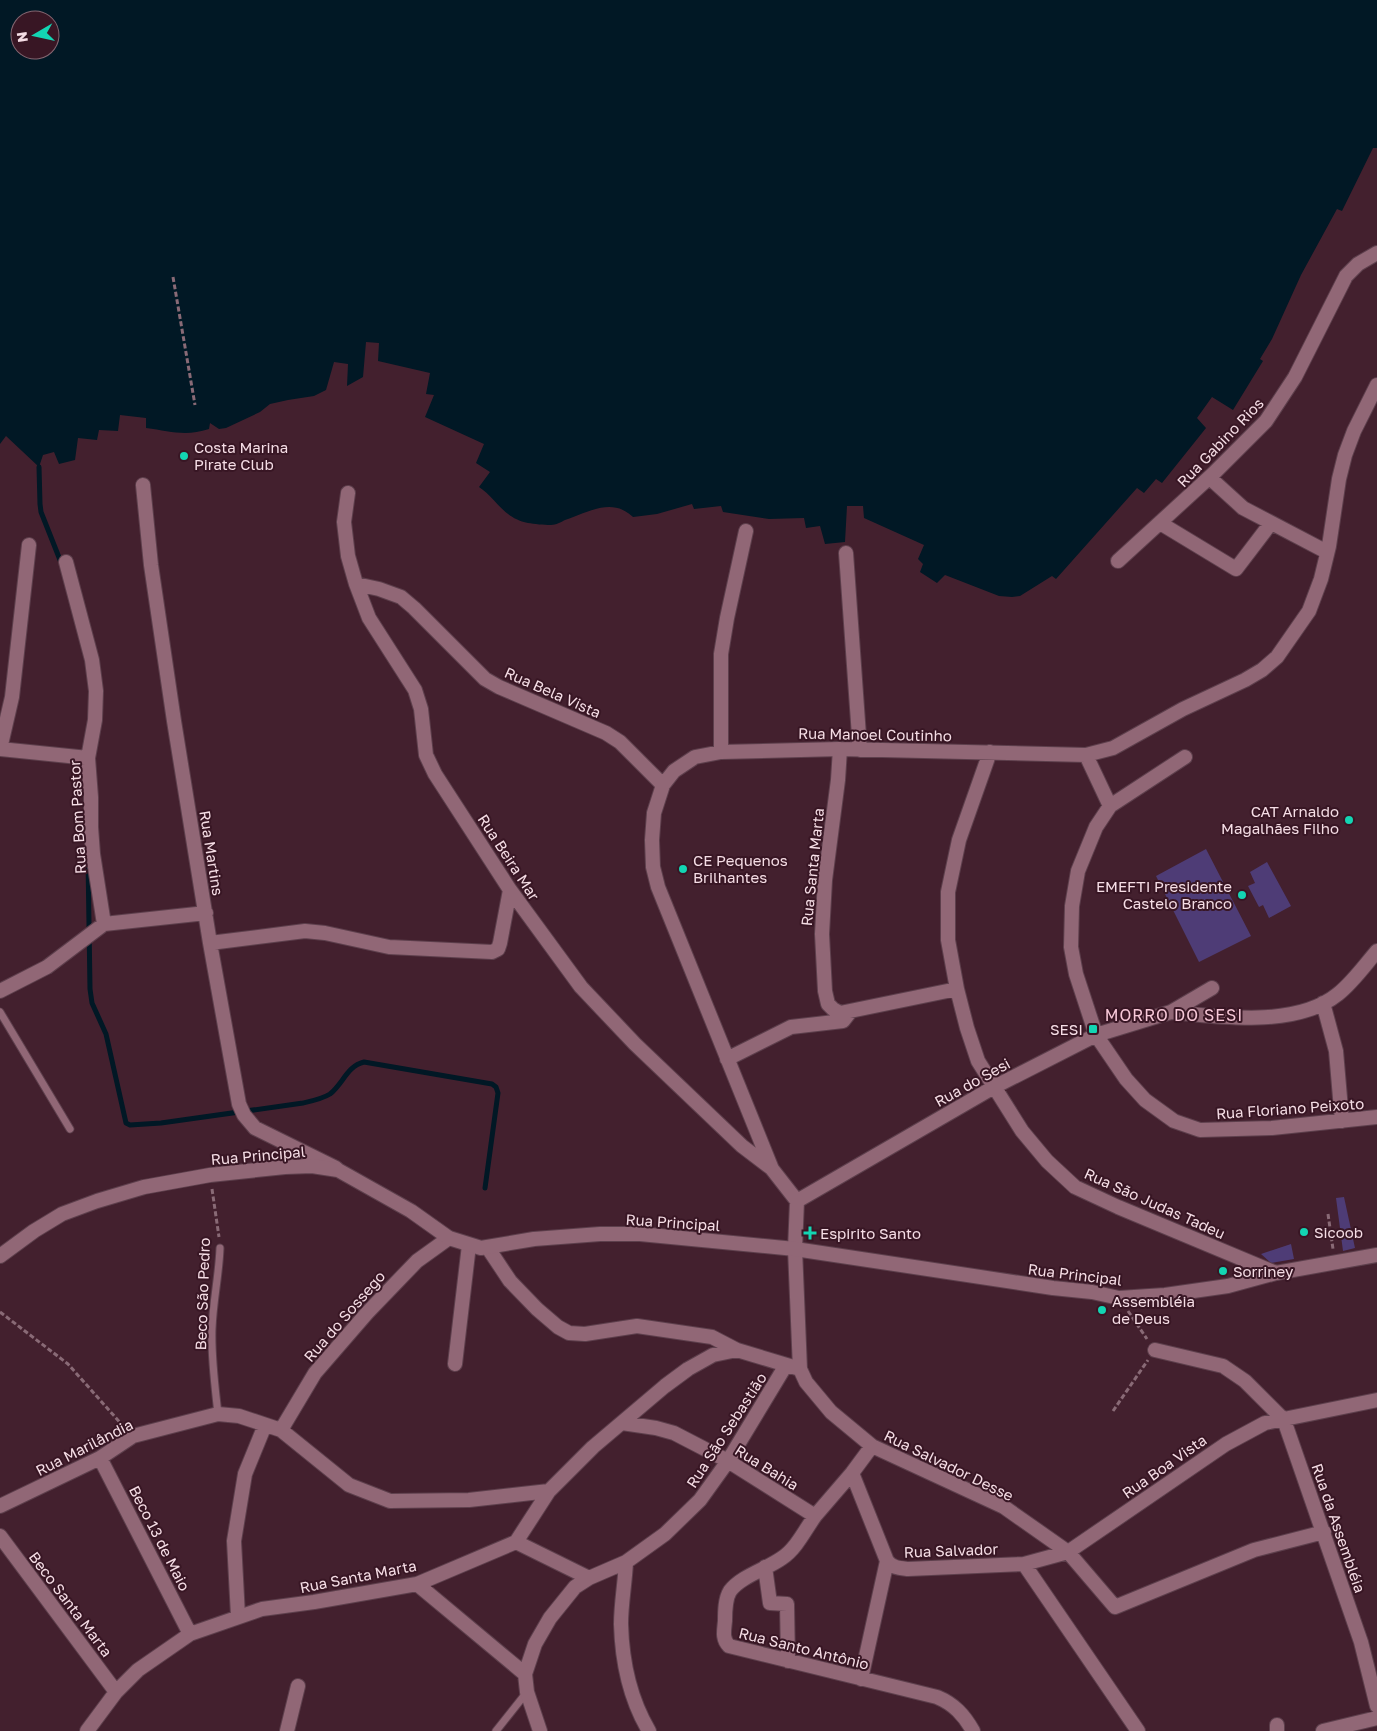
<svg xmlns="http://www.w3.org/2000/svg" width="1377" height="1731" viewBox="0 0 1377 1731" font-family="'Golos Text',sans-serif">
<rect width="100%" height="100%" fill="#43202e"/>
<path fill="#4e3c76" d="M1206,849L1251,936L1199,962L1156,876Z
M1267,862L1291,906L1269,918L1263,905L1259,907L1248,886L1255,883L1250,872Z
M1344,1197L1355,1248L1343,1251L1336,1198Z
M1291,1244L1294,1259L1271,1263L1261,1254Z"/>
<path fill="#011825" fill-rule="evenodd" d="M0,0H1377V148H1373L1342,211L1337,209L1301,275L1272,339L1260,359L1263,361L1233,410L1212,397L1197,418L1206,428L1162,483L1156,479L1144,493L1137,488L1056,579L1052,576L1020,596L1012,597L999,596L945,575L937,583L920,572L923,564L918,559L924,545L864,518L863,506H847L845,542L825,544L820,526L806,528L804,518L769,519L723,512L721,506L694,509L692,504L657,514L633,517C612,497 589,512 565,520C561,522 556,525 551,525C544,525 534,524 528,523C503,518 498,500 479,487L490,472L476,463L484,444L425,417L434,395L426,394L430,373L378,361L379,343L366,342L363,377L347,386L348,364L334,362L326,390L314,396L288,400L270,404L260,412L226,428L219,429L210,423L209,429C185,437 170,431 146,428V418L120,415L118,431L99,430L97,440L78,438L75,460L59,464L54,452L43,455L39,467L6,436L0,444ZM20,20H50V50H20Z"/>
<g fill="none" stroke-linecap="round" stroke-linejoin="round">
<path stroke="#011825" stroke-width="5" d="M39,467L40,504L41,512L62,565
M88,859L90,989L92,1003L106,1034L126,1123L130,1125L161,1123L303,1103C312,1101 322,1099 330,1094C343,1084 347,1066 364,1062L492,1084L496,1087L498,1093L485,1188"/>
<g stroke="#5d3f4c" stroke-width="9">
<path id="service" d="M0,1012L70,1129
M218,1414C215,1386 211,1357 212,1329C213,1301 219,1275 220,1248
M496,1731L527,1692"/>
</g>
<g stroke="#5d3f4c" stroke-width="16">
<path id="minor" d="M1210,478L1243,508L1327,552
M143,485L151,565L174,721L210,943L239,1104L244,1115L255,1128L336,1168
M348,493L344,522L348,556L356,584L369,618L415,690L421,709L426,755L435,774L510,890L581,987L635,1044L742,1146L771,1168
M1160,523L1236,569L1271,523
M846,553L860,750
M1118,561L1213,474L1266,421L1295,377L1346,276L1358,264L1377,253
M66,562L92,660L96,691L95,720L88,758L91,797V827L93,854L104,924
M356,584L379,589L401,597L414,608L485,679L499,687L606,733L620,742L663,785
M0,749L12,697L29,545
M0,749L88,758
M840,749L838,780L825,880L822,934L825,991L828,1004L833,1009L840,1013L957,989
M721,752V654L727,618L746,531
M990,752L959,840L948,892V940L957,989L967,1028L978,1061L1022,1131L1047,1161L1075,1187L1118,1207L1276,1273
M1086,755L1110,806
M1185,757L1110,806L1096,827L1078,871L1072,906L1071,947L1076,974L1096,1035L1126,1079L1145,1100L1174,1121L1200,1130L1272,1128L1377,1117
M210,943L305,931L325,933L389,947L492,952L498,949L500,943L510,890
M0,991L47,967L104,924L206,913
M1323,1003L1336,1051L1342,1121
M1171,1012C1221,1017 1296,1028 1338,994C1353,982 1365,965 1377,951
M727,1059L791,1027L843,1021L850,1012
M797,1201L994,1087L1096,1035L1171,1012L1212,988
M488,1248L510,1281L537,1309L558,1327L569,1333L585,1334L637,1326L712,1337L737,1350
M1155,1350L1223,1366L1245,1381L1284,1420L1361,1642L1377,1706
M455,1364L469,1245
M622,1423L656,1428L674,1433L728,1461L815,1516C805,1530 796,1549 782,1558C767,1569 741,1576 730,1591C725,1599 725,1612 725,1621C724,1631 722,1639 729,1646L937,1697C954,1704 964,1715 973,1731
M281,1430L315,1373L367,1313L417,1261L449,1238
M100,1458L190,1634
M852,1473L887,1561C893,1568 899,1568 908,1569L1024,1564L1068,1552L1226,1444L1265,1423L1377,1400
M0,1506L100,1458L133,1436L218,1414L239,1416L281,1430L349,1485L390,1501L469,1500L549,1491
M815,1516L852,1473L872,1446
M1324,1532L1254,1550L1115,1607L1068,1552L1004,1507L872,1446L831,1412L806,1382L800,1369L795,1249L797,1201L772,1169L658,887L653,867L652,840L654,813L663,785L674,771L695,757L721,752L840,749L1086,755L1113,748L1183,709L1245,680L1262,670L1277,657L1309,611L1321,579L1329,546L1339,479L1345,455L1354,431L1377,385
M0,1536L116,1692
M516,1542L589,1578
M626,1562C625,1583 621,1604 621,1624C622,1661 630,1699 649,1731
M1024,1564L1138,1731
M765,1567L770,1603L787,1604L788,1661
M417,1584L525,1674
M238,1616L234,1541L245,1474L265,1425
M861,1679L887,1561
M1277,1725V1731
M87,1731L116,1692L138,1670L190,1634L262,1609L314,1602L417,1584L516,1542L549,1491L593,1447L665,1386L688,1369L713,1355L737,1350L800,1369
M287,1731L298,1686
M540,1731L527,1692L525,1674L535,1644L550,1618L575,1587L589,1578L626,1562L665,1534L700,1500L728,1461L786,1365
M1323,1731L1377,1718"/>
</g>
<g stroke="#5d3f4c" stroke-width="16">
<path id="tertiary" d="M0,1256L34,1231L62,1214L97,1201L144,1187L210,1175L285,1167L312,1166L338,1170L411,1211L449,1238L481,1248L534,1239L600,1234H640L795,1249L1053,1288L1092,1292L1119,1298L1165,1295L1228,1286L1276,1273L1377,1255"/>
</g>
<path stroke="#896a76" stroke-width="3" stroke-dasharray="5 2.5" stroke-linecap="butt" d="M173,277L195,405
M212,1189L219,1237
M1328,1214L1333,1249
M1128,1311L1147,1339
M0,1312L68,1364L124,1427
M1113,1411L1148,1360"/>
<use href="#service" stroke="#916776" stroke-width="7"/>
<use href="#minor" stroke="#916776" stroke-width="14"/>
<use href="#tertiary" stroke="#916776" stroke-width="14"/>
</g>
<g fill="#13d5b3" stroke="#381624" stroke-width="2">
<circle cx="184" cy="456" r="5"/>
<circle cx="1349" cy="820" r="5"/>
<circle cx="683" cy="869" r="5"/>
<circle cx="1242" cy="895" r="5"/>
<rect x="1088" y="1024" width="10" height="10" rx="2.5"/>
<circle cx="1304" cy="1232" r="5"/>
<path d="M807.5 1225.5h5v5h5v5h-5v5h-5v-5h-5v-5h5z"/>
<circle cx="1223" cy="1271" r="5"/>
<circle cx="1102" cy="1310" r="5"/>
</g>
<g text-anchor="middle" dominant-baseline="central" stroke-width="4" stroke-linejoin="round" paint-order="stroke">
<g font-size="15" fill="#f5dde5" stroke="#381624">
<text transform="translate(1220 442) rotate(-46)">Rua Gabino Rios</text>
<text transform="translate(553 692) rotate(24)">Rua Bela Vista</text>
<text transform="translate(875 734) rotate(1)">Rua Manoel Coutinho</text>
<text transform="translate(77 817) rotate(-93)">Rua Bom Pastor</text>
<text transform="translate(212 853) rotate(81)">Rua Martins</text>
<text transform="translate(509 857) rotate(57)">Rua Beira Mar</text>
<text transform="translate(812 867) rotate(-84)">Rua Santa Marta</text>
<text transform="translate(972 1082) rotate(-29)">Rua do Sesi</text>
<text transform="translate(1290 1108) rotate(-4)">Rua Floriano Peixoto</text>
<text transform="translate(258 1155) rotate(-5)">Rua Principal</text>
<text transform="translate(1155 1203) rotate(24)">Rua São Judas Tadeu</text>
<text transform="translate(673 1222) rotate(4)">Rua Principal</text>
<text transform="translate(1075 1274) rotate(7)">Rua Principal</text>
<text transform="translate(202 1294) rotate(-88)">Beco São Pedro</text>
<text transform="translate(344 1316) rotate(-49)">Rua do Sossego</text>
<text transform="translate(726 1430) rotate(-57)">Rua São Sebastião</text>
<text transform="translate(84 1447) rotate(-27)">Rua Marilândia</text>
<text transform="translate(949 1465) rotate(26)">Rua Salvador Desse</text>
<text transform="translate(1164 1466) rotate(-35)">Rua Boa Vista</text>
<text transform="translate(767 1467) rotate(32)">Rua Bahia</text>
<text transform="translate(1339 1528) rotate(71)">Rua da Assembléia</text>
<text transform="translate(160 1538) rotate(63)">Beco 13 de Maio</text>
<text transform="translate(951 1550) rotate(-2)">Rua Salvador</text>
<text transform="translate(358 1576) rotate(-11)">Rua Santa Marta</text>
<text transform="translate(71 1604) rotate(53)">Beco Santa Marta</text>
<text transform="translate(804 1648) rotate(14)">Rua Santo Antônio</text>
</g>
<g font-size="15" fill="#f5dde5" stroke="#381624" text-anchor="start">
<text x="194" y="447">Costa Marina<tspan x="194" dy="17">Pirate Club</tspan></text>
<text x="1339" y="811" text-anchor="end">CAT Arnaldo<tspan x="1339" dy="17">Magalhães Filho</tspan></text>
<text x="693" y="860">CE Pequenos<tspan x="693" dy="17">Brilhantes</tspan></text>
<text x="1232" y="886" text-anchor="end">EMEFTI Presidente<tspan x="1232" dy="17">Castelo Branco</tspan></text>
<text x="1083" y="1029" text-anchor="end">SESI</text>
<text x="1314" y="1232">Sicoob</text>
<text x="820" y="1233">Espirito Santo</text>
<text x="1233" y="1271">Sorriney</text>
<text x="1112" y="1301">Assembléia<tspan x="1112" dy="17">de Deus</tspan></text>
</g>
<g font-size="16" letter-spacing="1" fill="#f7c8d8" stroke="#381624">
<text x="1174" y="1015">MORRO DO SESI</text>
</g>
</g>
<g transform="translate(35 35) rotate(261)"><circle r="24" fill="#381624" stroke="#846671"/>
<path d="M0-4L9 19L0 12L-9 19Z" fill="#13d5b3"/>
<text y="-8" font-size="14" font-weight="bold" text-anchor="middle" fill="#f5dde5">N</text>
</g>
</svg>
